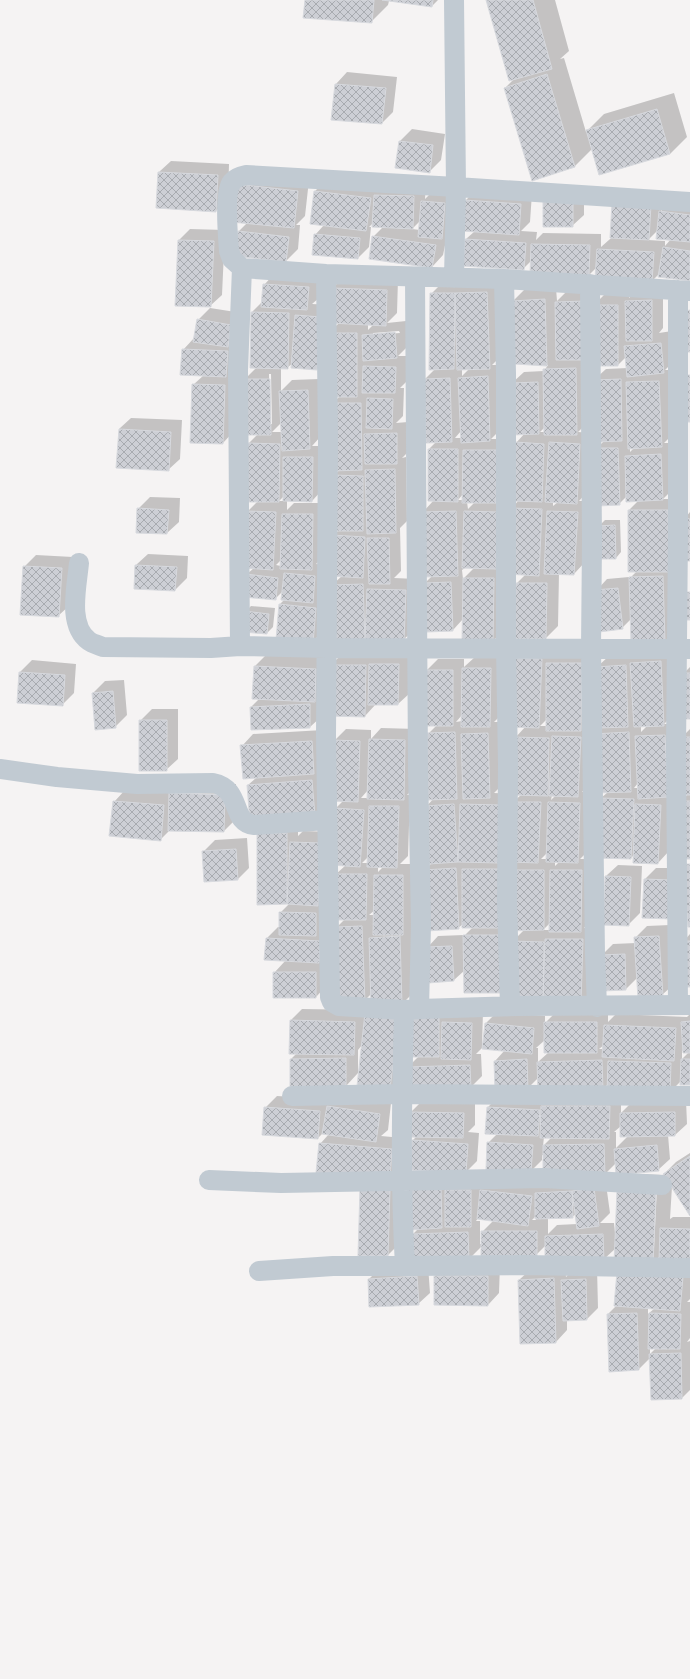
<svg xmlns="http://www.w3.org/2000/svg" width="690" height="1679" viewBox="0 0 690 1679" font-family="Roboto,sans-serif">
<defs>
<pattern id="building-cross-hatch" width="8" height="8" patternUnits="userSpaceOnUse"><rect width="8" height="8" fill="#cdcfd5"/><path d="M0 0l8 8M0 8l8-8" fill="none" stroke="#a8abb0"/></pattern>
</defs>
<rect width="100%" height="100%" fill="#f5f3f3"/>
<path fill="#0003" fill-rule="evenodd" d="M306,0H438L432,6L389,1L388,5L371,22Z
M487,0H555L569,51L560,59L564,58L586,132L604,114L674,93L687,137L670,154L593,148L575,166L532,179L505,88L515,78Z
M347,72L397,77L393,112L382,123L336,84Z
M412,129L445,134L441,160L429,172L396,167L400,141Z
M171,161L229,164L228,199L216,211L159,172Z
M309,180L305,216L296,225H300L298,249L286,261L238,232L248,222L237,185Z
M327,180L426,185L425,199L434,190L456,192L443,255L432,267L373,237L383,227L374,222L369,227H371L369,247L358,258L315,235L324,225L315,191ZM421,220L420,230L412,229Z
M477,189L532,193L530,222L521,231L537,232L536,240L543,233L601,234V247L662,193L661,211L672,200L690,202V280L660,273L652,281L597,267L589,275L531,261L523,269L466,239L475,231L465,201ZM658,230L671,239L665,246V241L648,240Z
M584,191V215L572,226H544Z
M190,229L225,230L222,295L210,306L179,240Z
M275,273L320,276L319,298L312,304L332,305L333,288L344,276L398,279L397,313L387,323L406,321L408,346L398,356H407V381L400,388H404L403,416L396,423L408,422L409,451L402,458L406,457L407,521L400,528L401,571L394,578L417,579L415,629L403,640H334L332,585L342,576L333,536L339,530L334,476L340,469L332,404L340,396L329,357L317,369L293,363L287,368H281V391L292,380L319,379L321,436L312,446H324L323,489L312,501L287,500V510L294,503H324L323,557L316,564L326,565L324,631L312,642L280,604L285,599L283,591L275,599L247,574L254,568L248,511L258,501L248,444L258,434L245,379L257,367L252,312L262,302L264,285ZM331,322L339,323L330,332ZM368,324H374L368,330ZM399,331L400,333L373,335V333ZM269,374H271L272,424H270ZM282,422V432H272ZM284,496V501H279ZM281,560V566L276,565Z
M498,281L501,356L492,365H499L501,429L491,439H508L511,509L519,500L516,443L525,433L512,383L524,372L544,371L548,365L516,363L513,301L525,289L556,288L557,301L567,291L597,290V302L605,294H629V298L638,289H663V328L659,333L672,331L675,360L665,370H670L673,434L664,443H672L674,488L663,499H680L676,629L665,641L631,619L622,628L596,591L607,579L629,577L630,578L637,571L629,510L639,500L627,496L619,504L596,449L605,440L594,380L606,369L628,368L626,357L618,365H593L588,422L578,432L591,433L588,491L579,501H589L585,562L574,574L559,573L558,626L546,638H515L517,583L526,574L508,573L504,630L492,642L463,619L453,630L425,583L432,576L423,512L434,500L429,449L437,441L425,379L435,369L431,294L443,282ZM462,369H469L462,376ZM545,427V432H540ZM461,431V438H455ZM635,447L630,452V448ZM463,494V500H458ZM467,502H475L468,509ZM553,502H558L553,506ZM465,568H474L463,579L462,570Z
M210,308L242,313L238,364L228,374H236L234,431L223,443L193,385L204,375L183,350L194,338L198,320Z
M131,418L182,420L180,459L168,470L119,429Z
M150,497L180,498L179,522L167,533L138,509Z
M690,512V560L684,519Z
M605,520H620L621,552L616,558L599,526Z
M148,554L188,556L187,578L175,590L136,565Z
M36,555L73,557L70,605L58,616L24,567Z
M251,606L275,608L273,627L267,633L245,612Z
M672,650L675,713L664,724H676L669,851L658,863L634,855L631,858L601,798L608,792H596L597,667L609,656ZM641,726H647L641,732ZM638,783V788H634Z
M593,652L589,785L582,792H591L589,850L580,859H593L592,920L584,928H594L592,991L581,1003L512,1002V981L465,970L454,980L429,982L427,948L438,936L464,935V936L473,927L463,924L458,928L424,870L432,863L426,807L434,798L428,734L437,725L427,670L438,659H464V667L475,657H502L501,715L494,722H499L501,786L494,793L513,794L515,738L526,726L512,658ZM462,715V721L456,722ZM547,719V726H540ZM512,794L521,795L511,804ZM552,795H556L551,800ZM547,853V859H541ZM555,861H560L555,866ZM550,923V930H543ZM512,930H524L512,942Z
M343,653H410V693L398,704H376L365,716L331,665Z
M266,655L327,657L322,716L310,727L252,729L251,707L259,699L255,666Z
M32,660L76,664L74,693L62,705L18,702L20,672Z
M690,667V718L684,673Z
M124,680L127,715L115,727L93,693L105,681Z
M152,709H178V759L166,770L140,721Z
M381,728L417,729L415,787L407,795H410L408,856L400,864H414L413,993L401,1005L483,1012L482,1045L484,1046L486,1023L497,1012L545,1016V1023L557,1011H608V1022L616,1014L687,1017L690,1014V1084L681,1081L669,1093L608,1084L603,1089L538,1078L527,1089L495,1061L505,1050L484,1046L476,1054H481L482,1076L470,1088L408,1067L419,1056H407L401,1076L390,1088L362,1045L358,1050V1073L346,1086L291,1059L297,1053L291,1020L302,1009L366,1010L374,1005L371,994L364,1001L336,928L345,919L335,875L346,865L331,864L330,950L319,961H328L327,985L316,997L274,973L286,960L266,939L278,927H280V913L289,904H258V833L298,822V836L303,831L332,832L336,808L344,800L334,741L346,729L371,730V739ZM368,790V798H361ZM368,857V863H362ZM378,866L383,867L378,872ZM375,910V915H369ZM545,1040L549,1052L538,1062V1048H536ZM604,1045L603,1049H599ZM684,1049L689,1052L682,1059V1051Z
M690,729V858L681,802L688,794L681,738Z
M323,730L326,804L314,815L248,785L257,777L242,746L253,734Z
M182,782L236,784L235,820L224,831L170,830L160,840L114,802L125,790ZM180,793L230,794V796L180,795Z
M247,838L249,868L238,879L203,852L215,840Z
M618,865L642,866L640,913L628,925L606,876Z
M656,868H683L643,917L645,879Z
M670,925L674,984L662,995L638,977L626,989L601,956L613,944L636,943L635,938L647,926Z
M690,934V986L683,942Z
M621,1095V1113L632,1102L686,1100L687,1124L675,1135H668L670,1159L658,1170L616,1163L604,1175L542,1155V1160L531,1171L488,1143L498,1133L488,1107L499,1096ZM621,1126L628,1136L616,1148V1132H614ZM544,1137H552L543,1146Z
M277,1096L391,1103L388,1130L381,1136L403,1138L399,1244L388,1255L361,1189L320,1144L329,1134L323,1133L318,1138L265,1108Z
M422,1101H475V1125L468,1132L479,1133L477,1161L466,1172L413,1140L417,1136L411,1112Z
M690,1153V1214L672,1186L670,1219L673,1217H690V1260L660,1256L653,1263L690,1266V1299L687,1302H690V1338L687,1342L690,1341V1390L682,1398L650,1358L639,1369L608,1314L617,1305L618,1273L616,1248L603,1260L546,1245L536,1255L482,1246L469,1259L413,1234L419,1228L408,1189L482,1179V1189L493,1179L605,1177L610,1213L600,1223H614L615,1233H616L635,1174L665,1175L664,1174L676,1162ZM655,1187H657L654,1248H652ZM576,1214L577,1224L557,1225L548,1234V1218L572,1217ZM536,1216V1220H532ZM478,1218L494,1220L482,1232V1244H480V1221H476ZM648,1307L655,1308L648,1314ZM650,1348H656L650,1354Z
M428,1265L430,1293L418,1304L369,1279L380,1268Z
M447,1265H500L499,1293L488,1305L435,1276Z
M565,1267L566,1277L574,1269L597,1268L598,1308L587,1319L567,1320V1330L556,1342L519,1280L531,1269Z"/>
<path fill="url(#building-cross-hatch)" stroke="#d7d9de" d="M305,0H374L372,23L303,18Z
M382,0H433L432,7Z
M486,0H533L552,69L509,81Z
M547,74L575,167L532,181L504,88Z
M335,84L386,88L382,124L331,120Z
M657,109L670,154L599,175L586,130Z
M399,141L433,145L430,173L395,168Z
M158,172L218,175L216,212L156,208Z
M236,184L298,191L294,228L231,222Z
M314,191L371,198L366,231L310,224Z
M374,195L414,196L413,229L372,227Z
M464,200L521,204L519,235L462,231Z
M421,201L445,203L442,239L418,237Z
M543,202H573V227H543Z
M612,203L651,205L649,240L610,238Z
M659,211L690,215V242L656,239Z
M238,231L289,237L286,262L235,256Z
M314,234L360,238L358,259L312,255Z
M372,236L436,245L432,268L369,259Z
M465,239L526,243L524,270L463,266Z
M178,240L214,241L211,307L175,306Z
M531,244L590,245L589,276L530,275Z
M663,247L690,251V281L658,277Z
M597,249L654,252L652,282L595,278Z
M263,284L309,287L307,310L261,307Z
M332,288L387,290L386,326L330,323Z
M487,292L490,369L457,370L455,293Z
M430,293H455L454,369L429,370Z
M545,299L547,366L515,364L512,301Z
M652,300V341H626L625,301Z
M586,301L587,360H556L555,302Z
M592,305H618V366H592Z
M690,310V352H688L685,311Z
M251,312L289,313L288,369L250,368Z
M295,315L321,317L317,370L291,368Z
M197,319L231,325L228,347L193,342Z
M395,332L397,358L363,361L362,335Z
M327,333H357V397H328Z
M661,343L664,373L627,377L624,346Z
M182,349L228,351L226,377L180,375Z
M363,366L396,367L395,393H362Z
M576,368L577,435H544L543,369Z
M686,375H690V422H684Z
M488,376L490,441L461,443L458,378Z
M450,378L452,442L426,443L424,379Z
M244,379H270L271,435H245Z
M621,379L622,441L594,442L593,380Z
M659,381L662,447L628,449L626,382Z
M538,382L539,434L512,435L511,383Z
M192,384L225,385L223,444L190,443Z
M308,390L310,449L282,451L279,391Z
M367,398L393,399L392,429L366,428Z
M331,403H361L362,470L332,471Z
M119,429L171,432L169,471L116,468Z
M397,433V464H365L364,434Z
M515,442L544,444L542,502L513,501Z
M549,442L580,444L577,504L545,502Z
M247,443L280,444L279,502H246Z
M595,448H618L620,505L597,506Z
M428,449H458V502L428,501Z
M463,450H497L496,503H462Z
M661,454L663,500L626,502L625,456Z
M283,457H313L312,502L283,501Z
M395,469L396,533L367,534L365,470Z
M333,475L363,476V531H333Z
M137,508L169,510L167,534L136,533Z
M510,508L542,509L539,576L507,574Z
M628,510H668L669,572H628Z
M247,511L276,512L273,570L244,568Z
M456,511L458,576L423,577L422,512Z
M464,511L497,512L496,569L462,568Z
M547,511L578,512L574,575L544,574Z
M282,514H313L312,570L280,569Z
M683,518L690,519V561H682Z
M615,525L616,559H599L598,526Z
M332,535L365,537L363,578L330,576Z
M367,538H389L390,584H369Z
M135,565L177,567L175,591L134,589Z
M23,566L62,568L59,617L20,615Z
M284,573L315,576L313,603L281,600Z
M246,574L278,578L276,600L243,597Z
M663,576L665,642L631,643L629,577Z
M463,578H494L493,643L462,642Z
M451,582L453,631L426,632L424,583Z
M516,583H547L546,639H514Z
M363,584L365,640L333,641L331,585Z
M618,588L623,629L599,632L595,590Z
M367,589L406,590L404,641L365,640Z
M686,592H690V620H686Z
M279,604L316,608L313,643L276,640Z
M244,611L269,614L267,634L243,632Z
M511,658L542,659L539,728L509,727Z
M661,661L664,726L634,727L630,663Z
M546,663H582L581,731H546Z
M369,664H399L398,705H368Z
M330,665H366L365,717L329,716Z
M626,665L628,727L599,728L596,667Z
M254,666L316,669L315,702L252,699Z
M462,668H491L490,727H461Z
M426,670H453V726H426Z
M19,672L65,675L63,706L17,703Z
M683,673H690V719H683Z
M113,691L116,728L95,730L92,693Z
M310,704V728L251,730L250,707Z
M139,720H167V771H139Z
M455,732L457,799L428,800L427,733Z
M629,732L631,792L595,793L593,734Z
M488,733L490,798L463,799L461,734Z
M665,735L668,797L638,799L635,736Z
M552,736L581,737L578,797L549,796Z
M514,737L549,738L548,796L512,795Z
M680,737H690V795H684Z
M369,739L405,740L404,800L367,799Z
M333,740L360,741L358,802L331,801Z
M312,741L314,774L243,779L240,745Z
M312,780L315,816L250,822L247,785Z
M169,793L225,795L224,832L168,831Z
M600,798L634,799L631,859L597,858Z
M113,801L164,805L161,841L109,836Z
M680,801H690V859H682Z
M512,802H541L538,863L510,862Z
M548,802L580,803L578,863L546,862Z
M454,804L458,862L429,864L425,806Z
M460,804L501,805L499,863L458,862Z
M635,804L661,805L658,864L633,863Z
M369,806H399L397,868L367,867Z
M335,808L364,810L360,867L331,865Z
M257,833H287V904L257,905Z
M290,842L321,843L318,906L287,904Z
M236,849L238,880L204,882L202,851Z
M684,864H690V927H688Z
M456,868L459,929L426,931L423,870Z
M462,869H503L502,928H462Z
M508,870H544V930L508,931Z
M550,870H582L581,932H549Z
M335,874H367L366,920H334Z
M374,875H403V935H373Z
M605,876L631,877L629,926L603,925Z
M644,879L671,880L670,919L642,918Z
M279,912L316,913V936L279,935Z
M362,926L365,1002L337,1003L335,927Z
M463,935H501L502,993H464Z
M400,936L402,1005L371,1006L369,938Z
M659,936L663,996L638,998L634,937Z
M266,938L320,941L319,963L264,960Z
M545,939H583L581,1004L543,1003Z
M511,941L544,942L543,1003H511Z
M682,941H690V987H681Z
M452,946L454,981L428,983L425,947Z
M625,954L626,990L602,991L600,955Z
M273,972H316V998H273Z
M365,1013L399,1017L390,1089L357,1086Z
M439,1016V1057H406V1017Z
M290,1020L355,1022L354,1055L289,1054Z
M690,1021V1053H683L681,1022Z
M442,1022L472,1023L471,1060L441,1059Z
M544,1022H597V1053H544Z
M485,1023L534,1028L532,1054L482,1049Z
M604,1025L676,1028L674,1061L602,1057Z
M346,1058V1087H290V1059Z
M527,1059L528,1090L495,1091L494,1061Z
M681,1059H690V1085H680Z
M602,1060L603,1090L538,1093L537,1062Z
M608,1061L671,1063L670,1094L607,1092Z
M470,1065L471,1089L408,1091L407,1067Z
M327,1106L380,1114L376,1142L322,1134Z
M541,1106H610L609,1139L540,1138Z
M264,1107L320,1111L318,1139L262,1135Z
M487,1107L540,1110L538,1136L485,1134Z
M410,1112L464,1113L463,1138L409,1137Z
M675,1112V1136L620,1137V1113Z
M412,1140L468,1144L466,1173L410,1170Z
M487,1142L533,1145L531,1172L486,1170Z
M319,1143L392,1149L390,1180L316,1173Z
M604,1144L605,1175L543,1177V1145Z
M657,1145L659,1171L616,1175L614,1149Z
M690,1156V1216L663,1174Z
M360,1188L390,1189L388,1256H358Z
M441,1188L442,1228L409,1230L407,1189Z
M594,1188L599,1226L577,1229L572,1191Z
M445,1190H471V1227H445Z
M480,1190L532,1196L528,1226L477,1219Z
M572,1191L573,1218L535,1219V1193Z
M617,1191L656,1192L653,1265L614,1263Z
M660,1228L690,1229V1261L659,1260Z
M481,1231H537V1256H481Z
M468,1232L469,1260L413,1262L412,1234Z
M603,1234L604,1261L545,1263V1236Z
M617,1272L683,1277L680,1311L614,1306Z
M417,1276L419,1305L369,1307L368,1279Z
M434,1276H488V1306L434,1305Z
M554,1278L556,1343L520,1344L518,1280Z
M586,1279L587,1320L563,1321L561,1280Z
M637,1313L639,1370L609,1372L607,1314Z
M649,1313L681,1314L680,1349H648Z
M681,1353L682,1399L651,1400L649,1354Z"/>
<g fill="none" stroke-linecap="round" stroke-linejoin="round">
<path stroke="#c1cad2" stroke-width="20" d="M454,0L456,187L690,202
M242,268L326,274L504,279L690,291
M326,274L328,439L326,736L330,997L332,1002L339,1006L404,1010L419,1009L421,925L418,768L415,277
M454,278L456,187L246,175C241,176 235,178 232,182C224,191 228,237 229,251L232,259L242,268L238,370L240,646L327,648L690,649
M504,279L506,374V647L508,765L507,902L510,1006
M590,284L592,541L591,648L595,954L597,1007
M79,563C77,586 67,625 89,641C93,644 99,645 103,647L211,648L240,646
M0,769L57,777L137,784L213,783C243,789 230,823 254,825L327,820
M678,1005L676,750L678,532V290
M419,1009L517,1006L690,1005
M404,1010C402,1095 400,1180 405,1266L525,1265L690,1268
M292,1096L402,1094L690,1096
M209,1180L281,1183L544,1178L662,1185
M259,1271L333,1266H405"/>
</g>
</svg>
